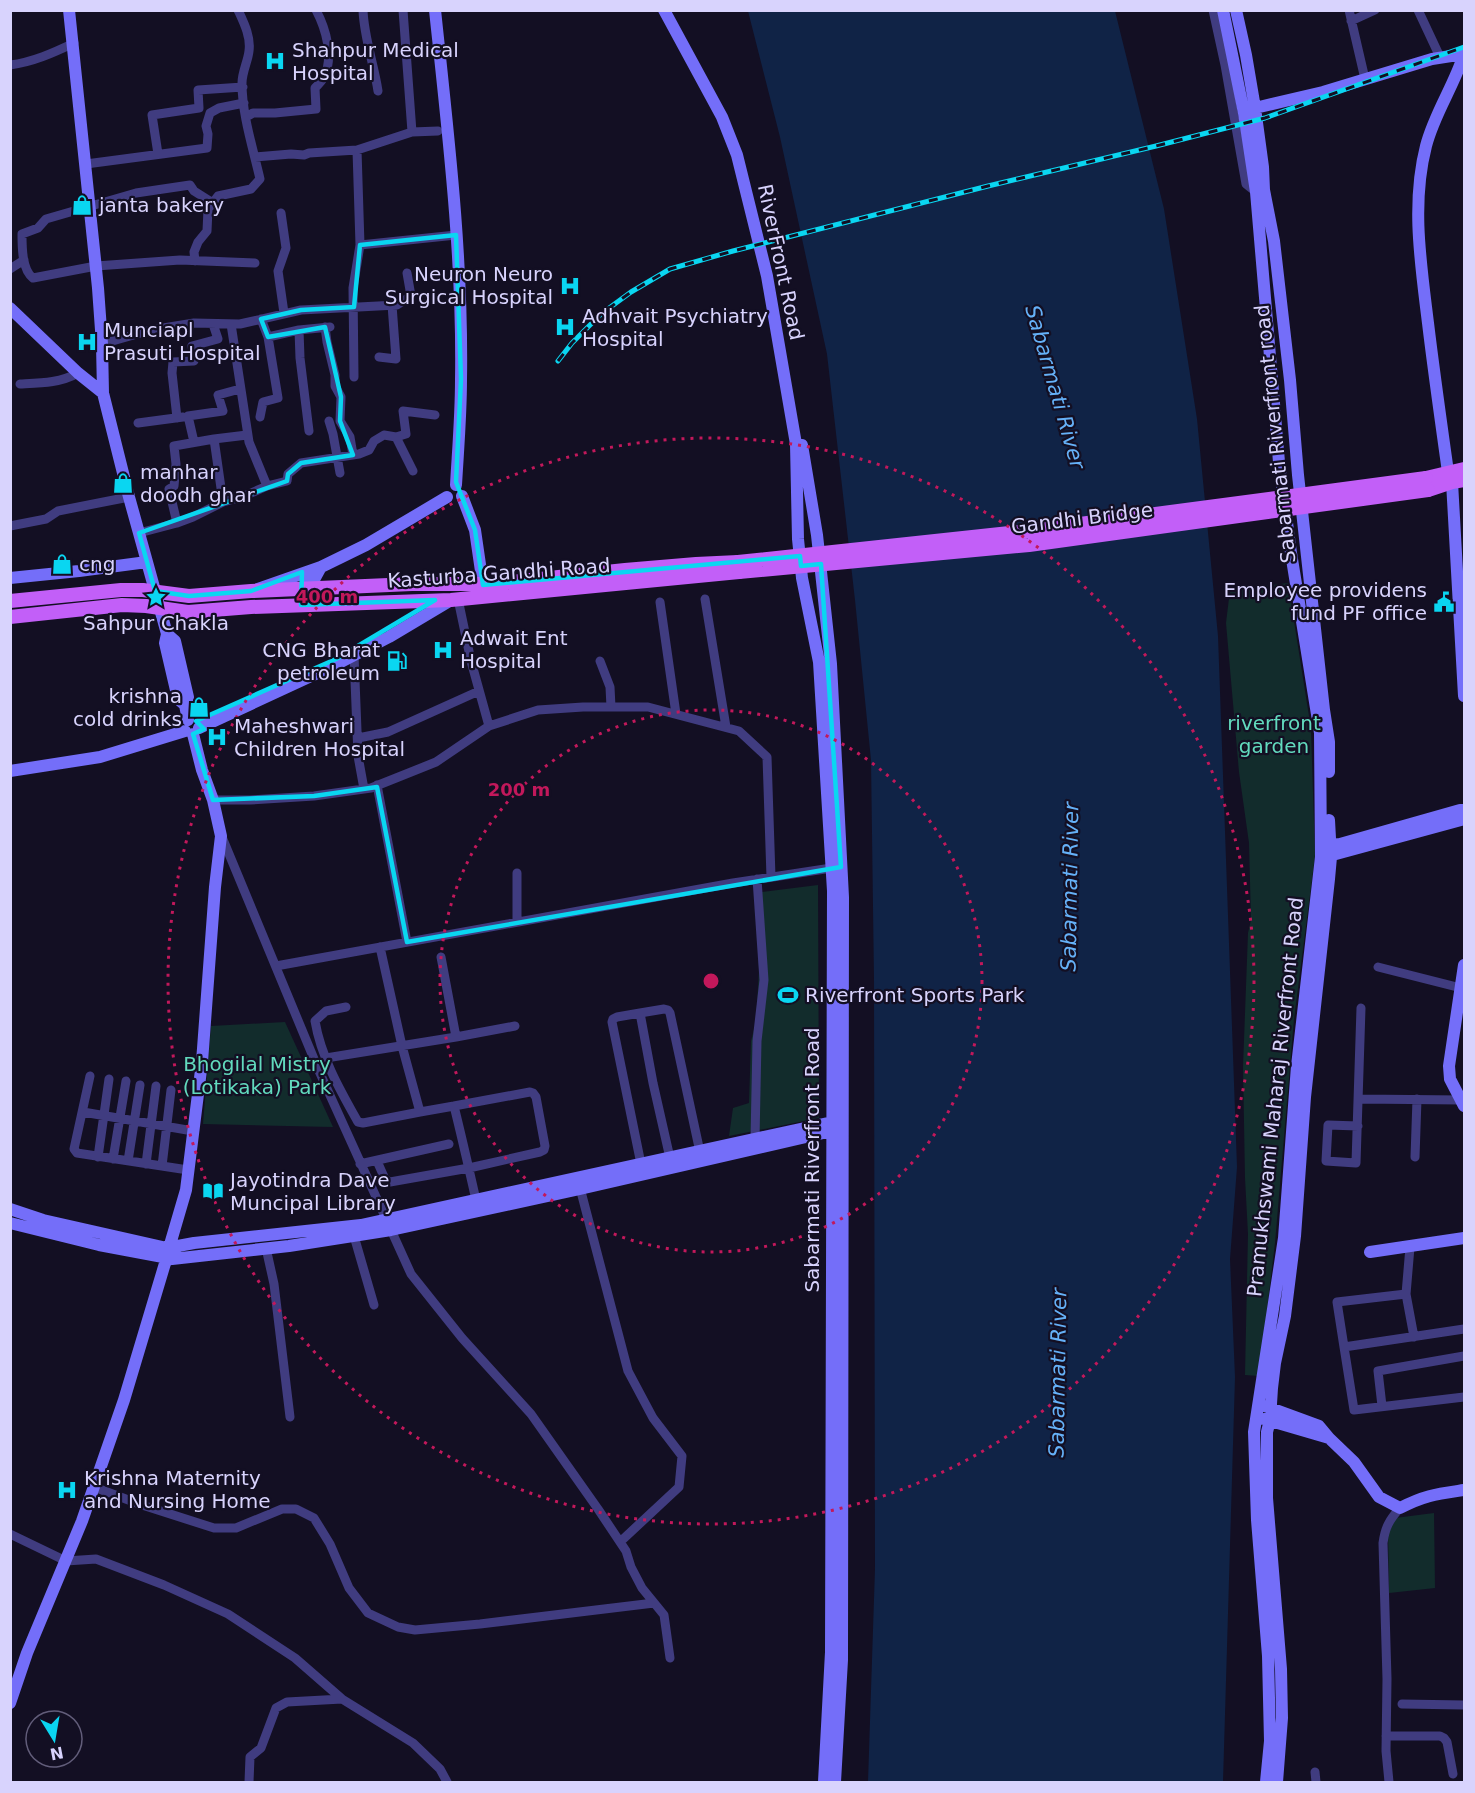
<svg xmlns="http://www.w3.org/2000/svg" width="1475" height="1793" viewBox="0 0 1475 1793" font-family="'DejaVu Sans',sans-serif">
<rect width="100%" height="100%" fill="#130f23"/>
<path fill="#122c2c" d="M1288,583L1311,729L1315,856L1294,1019L1275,1243L1259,1376L1245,1375L1248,1234L1245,1178L1243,1067L1248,933L1251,920L1249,843L1239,772L1226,623L1230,590Z
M818,885L819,1118L729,1136L733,1108L749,1103L751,1041L756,1021L759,970L755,893Z
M285,1022L333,1127L203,1124L211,1026Z
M1434,1513L1435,1588L1389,1593L1388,1530L1395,1518Z"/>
<path fill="#102346" d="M748,11H1115L1164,209L1197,419L1218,636L1237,1167L1230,1259L1235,1377L1223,1782H868L875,1569L874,979L871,760L855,600L827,354L780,137Z"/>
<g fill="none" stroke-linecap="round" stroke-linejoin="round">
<path stroke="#403c80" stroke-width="9" d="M363,10C364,38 374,64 378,91
M403,10L412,132L438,131
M1213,10L1225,65L1246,184L1256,192
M1349,10L1365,79
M1418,10L1440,57
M1351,21L1375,10
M10,65C33,62 53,53 74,43
M246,117L253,113H275L316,109L315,88C318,85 322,81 324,77C334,57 326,29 316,10
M158,154L152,115L199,108L198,90L243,87
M255,157L291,154L304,155L309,153L357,150L412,132
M86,164L207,148L208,134L206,126L210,113L219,108L244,103
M213,203L194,191L190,185L136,193L46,219L38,228L22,234C22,247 22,270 33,278L96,266L180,260L255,263
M281,213L286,248L278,271L284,313
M360,245L456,235
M195,261L194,252L198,242L207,231L208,209L218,196L251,189L260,179C253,148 242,115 242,83C242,72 248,61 249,51C251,37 244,23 238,10
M10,269L24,260
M261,319L268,337L299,330L330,327
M231,324L249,442L267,486
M325,327L327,342L335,375V386L341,397L340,421L350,437L353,455
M299,330L300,358L309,431
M102,344L151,330L194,323L240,324L301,310L397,305L411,296L407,273
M379,357L396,359L392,305
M354,377L353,288L360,245L357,150
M20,384C41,383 60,383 78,373
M260,417L263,402L278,398L268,337
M177,418L172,373L173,362L194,361L192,346L218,339L213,324
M329,421L333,434L340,473
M138,423L183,417
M194,442L188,416L223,411L218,395L240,389
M413,471L396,437L406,434L403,411L435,415
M223,502L214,439L247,435
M177,523L169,489L174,486L176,464L174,446L214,439
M10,526L46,519L58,511L129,497
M139,533L177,523L193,517L223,502L242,497L267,486L287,481L288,474L301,463L359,454L369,450L374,441L384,435L396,437
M458,599L471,661L489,726
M705,599L726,727
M660,602L676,714
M354,655L358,756L364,789
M600,661L610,687L611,707
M358,738L388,732L479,691
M377,785L407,942
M213,800H250L314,796L371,788L436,762L489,726L538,710L583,707H648L739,731L767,757L771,877
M222,837L319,1071L411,1274L462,1338L531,1414L598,1509L626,1551L631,1567L642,1588L664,1615L670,1658
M517,873V922
M380,947L402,1046L420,1112L454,1106
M276,966L733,883L838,867
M1378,967L1461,988
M346,1007L326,1011L315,1021C321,1057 340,1090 358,1122L363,1123L420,1112
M640,1013L664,1009L668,1010L670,1013L700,1152
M456,1037L515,1026
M326,1058L456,1037L441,957
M90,1076L74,1149L77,1153L188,1170
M1359,1099L1462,1100
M83,1112L193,1131
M1358,1126L1328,1125L1326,1161L1356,1163L1361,1008
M755,1139L757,1041L764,980L757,879
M98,1157L109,1079
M1415,1157L1417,1099
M113,1159L126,1081
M128,1161L140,1085
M377,1161L385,1179L390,1182L469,1168L540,1152L544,1150L545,1146L536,1097L533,1093L530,1092L454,1106C462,1138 469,1169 476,1200
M146,1164L156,1086
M360,1164L449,1144
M641,1164L612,1022L613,1019L617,1017L640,1013L653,1083L670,1158
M162,1166L171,1090
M579,1184L628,1371L653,1418L682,1456L679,1487L620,1542
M354,1236L374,1305
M266,1248L274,1284L290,1417
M1406,1294L1410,1247
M1464,1329L1344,1347L1354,1410L1464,1397
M1344,1347L1337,1302L1406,1294L1414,1337
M1382,1406L1378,1371L1464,1356
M94,1487L139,1504L214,1528H236L282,1509H296L314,1518L330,1544L349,1588L368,1613L398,1627L415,1630L480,1624L654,1603
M10,1534L66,1561L96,1559L164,1585L228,1614L295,1658L342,1699L413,1743L440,1769L447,1782
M1402,1704L1464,1705
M1386,1736H1440L1444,1738L1447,1742L1453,1774
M1315,1772L1316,1782
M249,1782L250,1757L261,1748L276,1708L287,1702L342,1699
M1389,1782L1386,1751L1387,1679L1383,1543C1385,1528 1389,1520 1400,1508"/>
<path stroke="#746ef9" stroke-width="12" d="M69,10L98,288L102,344L103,393
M435,10C448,133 463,257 461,380C461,415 458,450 456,485
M664,10L722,117L737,155L767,276L796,444L798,539L802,578L819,662L833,891L831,1652L824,1782
M1223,10L1244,113L1256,192L1279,462L1291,553L1320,733L1321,857L1297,1066L1284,1238L1254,1432L1257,1520L1268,1656L1270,1741L1266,1782
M1236,10L1246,55L1255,108L1263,167L1264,190L1274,241L1290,380L1298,475L1324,710L1329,742V772
M1255,108L1323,92L1432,59L1464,54
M10,308L78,373L103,393L129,497L167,634L165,643L178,699L185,705
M802,445L817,535L831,664L843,897L842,1660L835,1782
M1448,472C1441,422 1434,373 1428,323C1421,265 1411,204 1426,146C1434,114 1454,86 1464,54
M1452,482L1464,696
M462,496L475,530L483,585
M10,578L79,571L147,562
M258,589L321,567L366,545L447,497
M301,605V589L315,578L321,567
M167,634L175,641L188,697L185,705L188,720
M199,728L339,663L389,637L451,600
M10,771L100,757L185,731
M1322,846L1340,844L1460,810H1464
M1325,857L1461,820L1464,818
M1464,965L1449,1066L1450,1079L1464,1106
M10,1209L43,1220L167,1248
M10,1223L99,1245L163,1257
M169,1248L186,1190L202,1062L215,887L221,836L213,800L202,770L193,734
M171,1248L175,1253L173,1257L168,1260C164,1259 161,1256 162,1252L167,1248L194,1243L361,1225L837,1121
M1370,1252L1464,1238
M172,1259L289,1246L391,1230L580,1189L832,1131H839
M1264,1419L1329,1438L1319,1426L1265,1406
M1329,1438L1354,1462L1379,1497L1400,1508C1425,1495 1437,1494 1464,1490
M10,1703L27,1653L82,1521L124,1400L166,1260
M1277,1782L1282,1718L1281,1669L1267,1498V1432L1270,1420L1272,1388L1275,1363L1285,1316L1295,1236L1305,1097L1329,879L1331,857L1329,820"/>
<path stroke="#c25ff8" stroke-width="14" d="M1426,478L1464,469
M1428,490L1452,482L1464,480
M10,601L121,590H143L189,596L251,591L412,584H491L625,570L696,564L738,562
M10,617L122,605L146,606L188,612L251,607L451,600L739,572"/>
<g stroke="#0ad6f1" stroke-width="5">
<path id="rail" d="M558,361L572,343L601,314L631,292L670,269L733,251L988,186L1156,146L1265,118L1464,47"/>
</g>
<use href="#rail" stroke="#130f23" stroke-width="3" stroke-dasharray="9" stroke-linecap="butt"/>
<path stroke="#c25ff8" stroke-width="14" d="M738,562L1027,531L1426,478
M739,572L1029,545L1428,490"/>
</g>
<path fill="none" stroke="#0ad6f1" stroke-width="4.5" stroke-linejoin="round" d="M456,235L461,379L456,482L475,530L483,585L800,556L801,566L821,564L841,867L407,942L377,787L314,796L213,800L193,734L204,729L196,721L336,659L435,600L301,605L302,572L251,591L189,596L155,591L139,533L287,481L288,474L301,463L353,455L340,421L341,397L325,327L268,337L261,319L301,310L354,307L360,245Z"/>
<g fill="none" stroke="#c2185b" stroke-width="3" stroke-dasharray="3 6">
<circle cx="711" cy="981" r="271"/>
<circle cx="711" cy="981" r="543"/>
</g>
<defs>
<g id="hospital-bare" transform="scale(1.62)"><path d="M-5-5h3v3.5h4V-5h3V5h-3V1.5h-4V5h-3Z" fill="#0ad6f1" stroke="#130f23" stroke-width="2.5" paint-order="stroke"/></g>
<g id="shop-bare" transform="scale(1.62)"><path d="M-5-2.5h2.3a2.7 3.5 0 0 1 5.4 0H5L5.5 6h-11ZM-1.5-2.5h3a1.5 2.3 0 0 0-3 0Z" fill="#0ad6f1" stroke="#130f23" stroke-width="2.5" paint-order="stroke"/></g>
<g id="sight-bare" transform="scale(1.62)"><path d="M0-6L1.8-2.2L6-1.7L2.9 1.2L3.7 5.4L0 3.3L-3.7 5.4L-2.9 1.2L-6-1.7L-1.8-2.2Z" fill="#0ad6f1" stroke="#130f23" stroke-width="2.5" paint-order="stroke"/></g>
<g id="civic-bare" transform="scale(1.62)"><path d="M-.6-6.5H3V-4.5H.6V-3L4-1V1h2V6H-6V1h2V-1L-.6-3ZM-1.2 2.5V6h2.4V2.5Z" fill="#0ad6f1" stroke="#130f23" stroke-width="2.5" paint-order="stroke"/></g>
<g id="fuel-bare" transform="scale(1.62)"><path d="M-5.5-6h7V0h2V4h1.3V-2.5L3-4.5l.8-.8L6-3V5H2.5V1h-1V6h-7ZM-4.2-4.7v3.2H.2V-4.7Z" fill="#0ad6f1" stroke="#130f23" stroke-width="2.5" paint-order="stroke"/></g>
<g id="stadium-bare" transform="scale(1.62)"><path d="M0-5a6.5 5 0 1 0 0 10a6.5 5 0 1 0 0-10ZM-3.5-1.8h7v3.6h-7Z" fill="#0ad6f1" stroke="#130f23" stroke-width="2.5" paint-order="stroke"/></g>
<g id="library-bare" transform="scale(1.62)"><path d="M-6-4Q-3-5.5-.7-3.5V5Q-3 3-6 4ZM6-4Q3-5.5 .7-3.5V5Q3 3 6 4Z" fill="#0ad6f1" stroke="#130f23" stroke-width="2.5" paint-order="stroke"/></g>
</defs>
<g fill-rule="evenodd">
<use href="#hospital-bare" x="275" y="61"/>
<use href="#shop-bare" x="82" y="205"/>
<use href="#hospital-bare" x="570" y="286"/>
<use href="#hospital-bare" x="565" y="327"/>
<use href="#hospital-bare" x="87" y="342"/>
<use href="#shop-bare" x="123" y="483"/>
<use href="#shop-bare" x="62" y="564"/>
<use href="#sight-bare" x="156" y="597"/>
<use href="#civic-bare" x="1444" y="602"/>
<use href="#hospital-bare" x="443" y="650"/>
<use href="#fuel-bare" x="397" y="661"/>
<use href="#shop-bare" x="199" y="707"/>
<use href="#hospital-bare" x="217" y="737"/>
<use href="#stadium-bare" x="788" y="995"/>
<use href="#library-bare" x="213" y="1191"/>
<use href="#hospital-bare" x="67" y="1490"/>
</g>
<g text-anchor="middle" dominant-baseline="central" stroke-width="4.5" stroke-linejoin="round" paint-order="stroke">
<g font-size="20" fill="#d8d3fd" stroke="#130f23" text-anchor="start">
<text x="292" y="50">Shahpur Medical<tspan x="292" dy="23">Hospital</tspan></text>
<text x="99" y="205">janta bakery</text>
<text x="553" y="274" text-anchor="end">Neuron Neuro<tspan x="553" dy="23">Surgical Hospital</tspan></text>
<text x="582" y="316">Adhvait Psychiatry<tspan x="582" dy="23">Hospital</tspan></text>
<text x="104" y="330">Munciapl<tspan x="104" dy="23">Prasuti Hospital</tspan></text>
<text x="140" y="472">manhar<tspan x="140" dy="23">doodh ghar</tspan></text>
<text x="79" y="564">cng</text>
<text x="1427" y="590" text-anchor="end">Employee providens<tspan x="1427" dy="23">fund PF office</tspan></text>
<text x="156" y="623" text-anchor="middle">Sahpur Chakla</text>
<text x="460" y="638">Adwait Ent<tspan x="460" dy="23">Hospital</tspan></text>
<text x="380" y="650" text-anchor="end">CNG Bharat<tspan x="380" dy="23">petroleum</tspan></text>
<text x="182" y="696" text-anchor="end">krishna<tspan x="182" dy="23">cold drinks</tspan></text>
<text x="234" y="726">Maheshwari<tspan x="234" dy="23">Children Hospital</tspan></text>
<text x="805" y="995">Riverfront Sports Park</text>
<text x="230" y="1180">Jayotindra Dave<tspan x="230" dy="23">Muncipal Library</tspan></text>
<text x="84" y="1478">Krishna Maternity<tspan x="84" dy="23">and Nursing Home</tspan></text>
</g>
<g font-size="20" fill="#d8d3fd" stroke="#130f23">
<text transform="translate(781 262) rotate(78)">RiverFront Road</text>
<text transform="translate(1275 434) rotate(-96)">Sabarmati Riverfront road</text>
<text transform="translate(1082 518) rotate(-7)">Gandhi Bridge</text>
<text transform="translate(499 573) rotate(-4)">Kasturba Gandhi Road</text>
<text transform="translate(1275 1097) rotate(-84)">Pramukhswami Maharaj Riverfront Road</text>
<text transform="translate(812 1160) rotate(-90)">Sabarmati Riverfront Road</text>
</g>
<g font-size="20" fill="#62dabe" stroke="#130f23">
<text x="1274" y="723">riverfront<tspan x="1274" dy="23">garden</tspan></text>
<text x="257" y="1064">Bhogilal Mistry<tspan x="257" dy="23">(Lotikaka) Park</tspan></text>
</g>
<g font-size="21" font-style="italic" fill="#65b1f8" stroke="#130f23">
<text transform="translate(1055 387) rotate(74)">Sabarmati River</text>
<text transform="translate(1070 887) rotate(-89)">Sabarmati River</text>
<text transform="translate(1058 1373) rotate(-89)">Sabarmati River</text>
</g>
</g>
<circle cx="711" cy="981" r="9" fill="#c2185b" stroke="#130f23" stroke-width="3"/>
<g font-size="18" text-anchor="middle" font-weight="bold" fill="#c2185b" stroke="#130f23" stroke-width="4.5" stroke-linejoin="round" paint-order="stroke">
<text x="327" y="603">400 m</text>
<text x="519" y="796">200 m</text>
</g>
<rect width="1475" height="1793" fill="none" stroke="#d8d3fd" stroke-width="24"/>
<g transform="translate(54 1739) rotate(169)"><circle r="28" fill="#130f23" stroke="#625d7a" stroke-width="1.5"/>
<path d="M0-4.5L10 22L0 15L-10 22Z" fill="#0ad6f1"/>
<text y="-9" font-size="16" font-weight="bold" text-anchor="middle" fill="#d8d3fd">N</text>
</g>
</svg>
